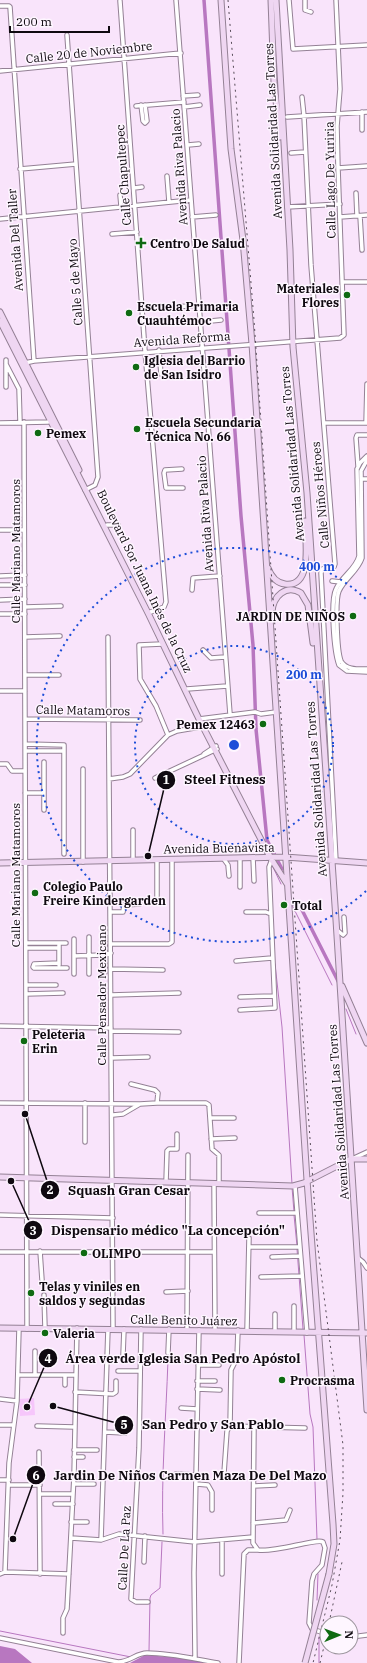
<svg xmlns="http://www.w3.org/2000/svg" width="367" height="1663" viewBox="0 0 367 1663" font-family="'IBM Plex Serif',serif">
<rect width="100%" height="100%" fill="#f9e4fb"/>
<path fill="#f6c6fb" d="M34,1398L35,1415L20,1416L19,1399Z"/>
<path fill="#b877c0" d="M0,1646L15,1649L32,1663H0Z
M145,1655L182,1658L210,1663H130Z"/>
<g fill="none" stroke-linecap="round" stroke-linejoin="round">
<path stroke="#b877c0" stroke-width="1" d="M272,865L281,884
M292,905L332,985
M275,964L282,1027L292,1184
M346,1009L356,1034
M292,1187L294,1212
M294,1215L297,1246
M297,1249L303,1329
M304,1335L310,1414L313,1427L317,1539
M163,1534C161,1476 166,1418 168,1360
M317,1600L318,1574
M0,1631L131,1657
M319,1637V1663
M149,1651L150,1598L151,1595L160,1588L162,1542"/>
<path stroke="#b877c0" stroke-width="3.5" d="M204,0L241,516L253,645L256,729L267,840L282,869
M301,908L339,983"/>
<g stroke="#948195" stroke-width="5.5">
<path id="street" d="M176,0L230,714
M289,0L293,49L367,45
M305,0V10L311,12
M120,1L145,351L166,602L164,607L148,613
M0,6H9L10,7L34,361
M67,35L98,477L95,485L85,490
M0,71L181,53
M183,96L198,95
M302,97L304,116L311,265L335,564L334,567L322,569L321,573L336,861
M141,105L143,121L145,123
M136,106L184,102
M184,107L200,105
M362,112V130
M287,117L367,112
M145,123L147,121L145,105
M188,145L199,144
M291,153L305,152
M338,168L367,166
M20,169L76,164
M167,176L169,202
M134,188L142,187
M356,193L357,216
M120,195L121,206
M287,207L340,204
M360,216L362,250
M192,217L216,215
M340,217L367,215
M0,219L191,200
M112,234L137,232
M343,282H367
M163,308L200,305
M200,322L221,320
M159,350L161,374
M6,360V387
M25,363L34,361L340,338L344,335L338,168L337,126L340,89L336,0
M6,364L19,389L20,422
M24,422L27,1329
M0,423L48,422L52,420
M324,423H367
M366,423L367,384
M367,456L360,463L357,469L359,556C356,569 342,576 336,589C330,601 334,652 339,665L347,671L367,672
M367,460L361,471L362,558C358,571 345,578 339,591C335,600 337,651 341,661C346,670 358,669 367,669
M358,466L356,438L357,435H367
M182,469L165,470L164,473L166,488H183
M361,479H367
M107,525H118
M0,530H24
M0,576L25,575
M332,581L341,582
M0,585H25
M192,590L193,578L220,576
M0,600L25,599
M25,607L61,606
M0,614H25
M25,637L60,636
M108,637L113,1329
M162,644L139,645L140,679L156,706L168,735
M203,650L211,658L225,657
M25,675H59
M187,689L227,686
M0,691H25
M25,719L140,720
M199,719L255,712L261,714L276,712
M25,744L64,745V854
M25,751H64
M204,754L216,746
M44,762V810
M0,764H7L12,771H25
M155,778L217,749
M109,779L123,777L130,774L168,735L177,731L206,726
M25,793H44
M133,830V860
M253,857L254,881
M223,858L228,865L229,876
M240,858V887
M83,862V769
M157,897V860
M111,912H123L124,905L140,904
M271,914L269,867L272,859
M337,930L343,935L345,933L344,917
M89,937V974
M105,937V972
M74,939V974
M26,943H66
M111,944H169L172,942V859
M26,948H59
M74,956L103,955L111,953
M236,961L272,958
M59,963L34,964L33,967L34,968H67
M59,965V945
M111,969L163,970
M26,985H56
M26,994L63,993
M111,995L179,993
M240,997L274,996
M240,1010L275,1008L271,914L266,912H246
M0,1026L111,1028
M111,1031L179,1032
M111,1058L148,1057
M131,1084L155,1090L158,1093L157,1103H206L209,1105L212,1149L219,1155V1184
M0,1103L140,1104
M85,1103V1142
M113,1115L123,1114L140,1104L157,1103
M211,1118H234
M211,1139L235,1138
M354,1158L367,1152
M166,1182L167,1151L169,1149H177V1134
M214,1184L215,1330
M295,1186L307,1333
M259,1213H297
M0,1215L113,1218
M214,1231H277
M250,1247H300
M40,1251L42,1280
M0,1252H214
M272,1257L300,1256
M358,1258L363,1262L367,1268
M261,1277L302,1276
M166,1292L188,1291
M44,1295L45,1328
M294,1306V1332
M141,1329L139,1448L131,1599L136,1602H148
M187,1330L188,1155
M247,1330L249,1238
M275,1331V1314
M168,1353L169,1329
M123,1355L124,1329
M198,1365H219
M118,1371H140
M18,1375H76
M35,1375V1351
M197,1381H215
M65,1385V1375
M197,1389L220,1390
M75,1392L113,1394L116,1392V1381
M0,1399L17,1401
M181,1408L197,1409
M0,1425H13
M37,1426L74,1427
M230,1426L231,1370L237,1358L238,1330
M230,1426L305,1428
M254,1427L253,1543L258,1550C275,1553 316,1538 323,1542L325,1548L322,1565L314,1574L312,1581L309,1623L312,1629L327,1634
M105,1432L125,1433
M74,1450H97
M39,1452L40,1574
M74,1457H83
M224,1473L227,1431L230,1426
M176,1474L197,1475
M74,1476H85
M0,1480H9
M74,1484H94
M197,1484L208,1485L212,1492V1510
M9,1485H40
M254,1486L275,1485
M40,1494H73
M55,1504H73
M71,1522H87
M253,1523L286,1520L290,1510
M71,1538L101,1540L119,1534L195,1542L253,1537
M101,1540L108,1329
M144,1562L145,1536
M5,1572L9,1463L17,1401L19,1329
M0,1574L5,1572L69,1574
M222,1574V1540
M63,1633V1618L67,1609L74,1476L77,1328
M351,1637L367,1635
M0,1638L118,1662C130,1662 136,1653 147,1653C171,1653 194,1659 218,1663
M195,1658L194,1573L199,1330
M239,1663L244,1554L248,1550H257"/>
</g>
<g stroke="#948195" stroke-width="7">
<path id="secondary" d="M221,0L231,149L243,240L252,344L307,1180L333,1524L334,1544L329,1574
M271,0L274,82L280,137
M276,0L290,250L293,347L307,493L336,920L367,1410
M0,312L79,470
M0,321L148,613L199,719L270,857L287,884
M268,568C271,576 276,583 285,584C314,588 305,538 305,521
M272,612C273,596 286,584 301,593L308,605L313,643
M0,863L285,857L367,863
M342,986L367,1043
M0,1177L293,1186L304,1183L351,1159H367
M0,1328L367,1333"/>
</g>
<use href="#street" stroke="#fff" stroke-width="3.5"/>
<use href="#secondary" stroke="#efd6f2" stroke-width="5"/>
<path stroke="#574c58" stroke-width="1" stroke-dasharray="2 4" stroke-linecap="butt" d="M228,0L254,320L317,1241L343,1445V1493L340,1540L332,1585L313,1663
M329,1623L342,1562
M320,1663L327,1634"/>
<g stroke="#948195" stroke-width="7" stroke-linecap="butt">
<path id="secondary-bridge" d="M305,1663L329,1574"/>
</g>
<use href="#secondary-bridge" stroke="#efd6f2" stroke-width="5"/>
</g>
<g fill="none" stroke="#1d4ed8" stroke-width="2" stroke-dasharray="2 4">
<circle cx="234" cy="745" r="99"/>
<path d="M366 891A197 197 0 1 1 366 599"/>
</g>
<g fill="#0f6a12" stroke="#fef6ff" stroke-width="1.5">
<path d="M139 237h4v4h4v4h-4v4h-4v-4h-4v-4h4z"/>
<circle cx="347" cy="295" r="4"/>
<circle cx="129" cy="313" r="4"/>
<circle cx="136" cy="367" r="4"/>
<circle cx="137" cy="429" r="4"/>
<circle cx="38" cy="433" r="4"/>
<circle cx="353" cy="616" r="4"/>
<circle cx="263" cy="724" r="4"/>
<circle cx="35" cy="893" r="4"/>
<circle cx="284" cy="905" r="4"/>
<circle cx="24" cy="1041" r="4"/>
<circle cx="84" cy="1253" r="4"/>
<circle cx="31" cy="1293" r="4"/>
<circle cx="45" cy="1333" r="4"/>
<circle cx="282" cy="1380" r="4"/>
</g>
<g text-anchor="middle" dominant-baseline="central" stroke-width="3" stroke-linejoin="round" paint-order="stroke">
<g font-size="12" fill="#0f0910" stroke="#fef6ff">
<text transform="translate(89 52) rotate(-6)">Calle 20 de Noviembre</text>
<text transform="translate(273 131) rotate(-93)">Avenida Solidaridad Las Torres</text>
<text transform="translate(179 167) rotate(-94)">Avenida Riva Palacio</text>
<text transform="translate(123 175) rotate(-94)">Calle Chapultepec</text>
<text transform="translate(330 180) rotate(-91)">Calle Lago De Yuriria</text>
<text transform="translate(15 240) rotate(-94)">Avenida Del Taller</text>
<text transform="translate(75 282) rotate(-94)">Calle 5 de Mayo</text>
<text transform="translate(182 339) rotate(-4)">Avenida Reforma</text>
<text transform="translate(292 454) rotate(-95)">Avenida Solidaridad Las Torres</text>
<text transform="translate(320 495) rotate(-95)">Calle Niños Héroes</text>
<text transform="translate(205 514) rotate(-94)">Avenida Riva Palacio</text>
<text transform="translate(15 551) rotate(-90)">Calle Mariano Matamoros</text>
<text transform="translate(145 581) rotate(64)">Boulevard Sor Juana Inés de la Cruz</text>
<text transform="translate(83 710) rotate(1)">Calle Matamoros</text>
<text transform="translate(316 789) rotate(-94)">Avenida Solidaridad Las Torres</text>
<text transform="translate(219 848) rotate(-1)">Avenida Buenavista</text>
<text transform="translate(15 875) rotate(-90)">Calle Mariano Matamoros</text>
<text transform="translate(101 995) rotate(-90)">Calle Pensador Mexicano</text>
<text transform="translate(338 1112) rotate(-94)">Avenida Solidaridad Las Torres</text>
<text transform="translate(184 1320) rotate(1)">Calle Benito Juárez</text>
<text transform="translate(124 1548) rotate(-87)">Calle De La Paz</text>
</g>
<g font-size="12" font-weight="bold" fill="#0f0910" stroke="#fef6ff" text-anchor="start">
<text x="150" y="243">Centro De Salud</text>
<text x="339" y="288" text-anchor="end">Materiales<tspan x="339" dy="14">Flores</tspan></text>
<text x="137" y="306">Escuela Primaria<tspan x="137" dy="14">Cuauhtémoc</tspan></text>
<text x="144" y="360">Iglesia del Barrio<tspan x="144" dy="14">de San Isidro</tspan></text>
<text x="145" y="422">Escuela Secundaria<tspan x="145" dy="14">Técnica No. 66</tspan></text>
<text x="46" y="433">Pemex</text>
<text x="345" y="616" text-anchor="end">JARDIN DE NIÑOS</text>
<text x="255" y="724" text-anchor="end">Pemex 12463</text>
<text x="43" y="886">Colegio Paulo<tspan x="43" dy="14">Freire Kindergarden</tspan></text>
<text x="292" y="905">Total</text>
<text x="32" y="1034">Peleteria<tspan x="32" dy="14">Erin</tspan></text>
<text x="92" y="1253">OLIMPO</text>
<text x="39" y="1286">Telas y viniles en<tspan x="39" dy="14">saldos y segundas</tspan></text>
<text x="53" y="1333">Valeria</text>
<text x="290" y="1380">Procrasma</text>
</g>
</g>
<circle cx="234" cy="745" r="6" fill="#1d4ed8" stroke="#fef6ff" stroke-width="2"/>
<g font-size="12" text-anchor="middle" font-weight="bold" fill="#1d4ed8" stroke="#fef6ff" stroke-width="3" stroke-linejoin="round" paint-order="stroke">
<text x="317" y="571">400 m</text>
<text x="304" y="679">200 m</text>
</g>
<path fill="none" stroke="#0f0910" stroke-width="1.5" d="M148 856L166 780M25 1114L50 1190M11 1181L33 1230M27 1407L48 1358M53 1406L124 1425M13 1539L36 1475"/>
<g fill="#0f0910" stroke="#fef6ff" stroke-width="1.5">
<circle cx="148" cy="856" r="4"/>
<circle cx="25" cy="1114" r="4"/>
<circle cx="11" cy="1181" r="4"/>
<circle cx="27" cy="1407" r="4"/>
<circle cx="53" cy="1406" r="4"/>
<circle cx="13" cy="1539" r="4"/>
<circle cx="166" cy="780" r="10"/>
<circle cx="50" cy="1190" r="10"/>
<circle cx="33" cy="1230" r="10"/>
<circle cx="48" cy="1358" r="10"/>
<circle cx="124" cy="1425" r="10"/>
<circle cx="36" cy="1475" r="10"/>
</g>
<g font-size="12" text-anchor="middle" font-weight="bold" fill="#fff">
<text x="166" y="784">1</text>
<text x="50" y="1194">2</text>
<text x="33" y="1235">3</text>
<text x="48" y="1363">4</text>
<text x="124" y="1429">5</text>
<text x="36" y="1480">6</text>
</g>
<g font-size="13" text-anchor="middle" font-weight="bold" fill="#0f0910" stroke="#fef6ff" stroke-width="3" stroke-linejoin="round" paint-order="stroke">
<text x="225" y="784">Steel Fitness</text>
<text x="129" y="1195">Squash Gran Cesar</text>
<text x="168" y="1235">Dispensario médico "La concepción"</text>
<text x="183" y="1363">Área verde Iglesia San Pedro Apóstol</text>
<text x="213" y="1429">San Pedro y San Pablo</text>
<text x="190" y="1480">Jardin De Niños Carmen Maza De Del Mazo</text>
</g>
<g transform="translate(339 1635) rotate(89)"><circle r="19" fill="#fef6ff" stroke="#9e979f"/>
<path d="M0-3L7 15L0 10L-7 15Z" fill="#0f6a12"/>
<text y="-6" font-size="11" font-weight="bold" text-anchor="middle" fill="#0f0910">N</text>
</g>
<path d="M10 26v6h99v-6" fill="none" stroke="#0f0910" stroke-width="2"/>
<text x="16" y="26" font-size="12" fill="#0f0910" stroke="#fef6ff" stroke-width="3" paint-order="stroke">200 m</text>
</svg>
